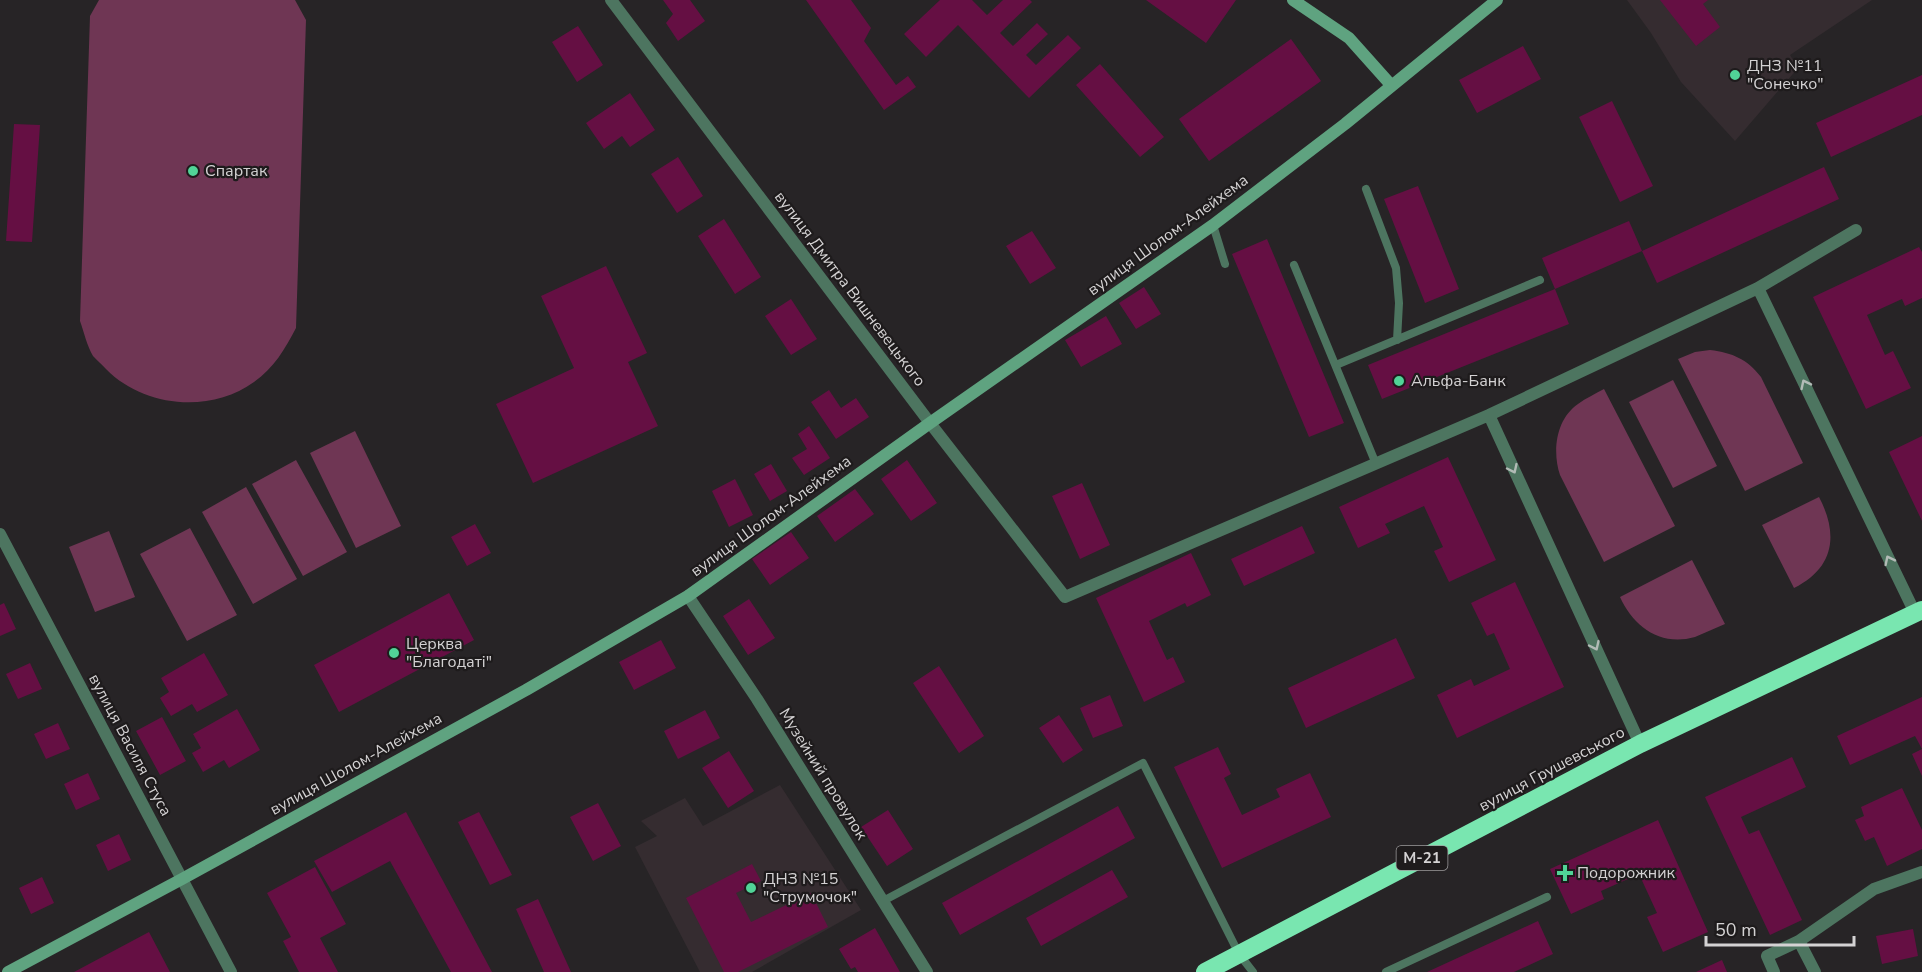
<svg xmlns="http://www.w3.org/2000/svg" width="1922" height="972" viewBox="0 0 1922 972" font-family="'Nunito Sans',sans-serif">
<rect width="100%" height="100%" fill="#272426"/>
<path fill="#352c30" d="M1627,0H1872L1790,55L1798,68L1735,141L1681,82L1651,33Z
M780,785L861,910L752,972H700L635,847L657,836L641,821L685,798L703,826Z"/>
<path fill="#6f3654" d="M99,0H295L306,20L296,328C285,349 274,368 254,382C210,414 143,407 106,369C102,365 97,360 93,356C87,346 84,332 80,321L90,16Z
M1710,350C1733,353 1747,359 1761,377L1803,463L1745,491L1678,359L1695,352Z
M1673,380L1717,466L1673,488L1629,402Z
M1604,389L1675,526L1604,562L1560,475C1552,451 1556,419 1578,404C1586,398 1595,394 1604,389Z
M355,431L401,526L356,548L310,453Z
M296,460L347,552L303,576L252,484Z
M246,487L297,579L253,604L202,512Z
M1819,497C1839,535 1834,568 1794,588L1762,525Z
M190,528L237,615L187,641L140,554Z
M109,531L135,597L95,612L69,547Z
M1692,560L1725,624C1715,628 1705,633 1695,637C1660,647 1633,626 1620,597Z"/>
<path fill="#650f43" d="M663,0H690L705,21L678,41L666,23L673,14Z
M806,0H851L871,28L864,41L896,85L908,76L916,87L884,110Z
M940,0H972L987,15L1003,0H1030L1032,2L1000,33L1013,46L1037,23L1048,34L1026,55L1036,65L1068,35L1081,48L1029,98L958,25L926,57L904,34Z
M1146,0H1236L1206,43Z
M1660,0H1708L1703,4L1720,27L1696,46Z
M578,26L603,65L577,82L552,42Z
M1291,39L1321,81L1209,161L1179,119Z
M1523,46L1541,79L1477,113L1459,80Z
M1100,64L1164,137L1140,157L1076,85Z
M1922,75V115L1831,157L1816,123Z
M630,93L655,130L630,147L622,136L604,149L586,123Z
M1612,101L1653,186L1620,202L1579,117Z
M14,124L40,125L32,242L6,241Z
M678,157L703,196L677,213L651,174Z
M1824,167L1839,199L1657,283L1642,251Z
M1418,186L1459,289L1425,303L1384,199Z
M724,219L761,277L735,294L698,236Z
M1629,221L1642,251L1555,289L1542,258Z
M1032,231L1056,268L1030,284L1006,246Z
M1267,239L1344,423L1309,437L1232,254Z
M1919,247L1922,252V298L1905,306L1902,299L1867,315L1885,355L1893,351L1911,388L1866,409L1813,297Z
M606,266L647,353L628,362L658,426L533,483L496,404L574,368L541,296Z
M1144,287L1161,314L1136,329L1119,303Z
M1555,289L1569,324L1382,399L1368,365Z
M791,299L817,339L791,355L765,316Z
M1106,316L1122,344L1081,367L1065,340Z
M829,390L841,408L856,398L869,417L836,439L811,402Z
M809,426L830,458L804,475L792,458L807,449L798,434Z
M1922,436V521L1889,452Z
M1448,457L1496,560L1449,582L1434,551L1443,547L1424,506L1385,524L1390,533L1358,548L1339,507Z
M907,460L937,503L911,521L881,479Z
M771,464L787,491L770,501L754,474Z
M735,479L753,515L729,527L712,491Z
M1082,483L1110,545L1080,559L1052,496Z
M855,489L874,514L835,542L817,516Z
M475,524L491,553L467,566L451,537Z
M1302,526L1315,553L1244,586L1231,559Z
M791,532L809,558L770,585L752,559Z
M1191,553L1211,595L1187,607L1185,603L1149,621L1167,660L1173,657L1185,682L1144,702L1096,598Z
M1515,582L1564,687L1457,738L1437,695L1471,679L1474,686L1510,669L1494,633L1487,636L1471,603Z
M449,593L474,640L339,712L314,665Z
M749,599L775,638L748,655L723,616Z
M4,603L16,629L0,636V605Z
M1396,638L1415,678L1306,728L1288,688Z
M661,640L676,668L634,690L619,662Z
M204,653L228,695L197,712L192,704L171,716L160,698L169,692L161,678Z
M30,663L42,689L18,699L6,674Z
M939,666L984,736L959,753L913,683Z
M1110,695L1123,726L1093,738L1080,708Z
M1922,697V776L1912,754L1922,749L1915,736L1850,765L1837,736Z
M237,709L260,750L229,768L224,760L203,772L192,753L201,748L193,734Z
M705,710L720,738L678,759L664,731Z
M1059,715L1083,750L1063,763L1039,728Z
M162,717L186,761L160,775L136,731Z
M58,723L70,749L46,759L34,734Z
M1218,747L1231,774L1224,778L1242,815L1280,797L1276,789L1310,773L1331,817L1222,868L1174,767Z
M729,751L754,791L728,808L702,768Z
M1792,757L1806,787L1741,817L1749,834L1759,830L1802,920L1770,935L1705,797Z
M88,773L100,799L76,810L64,784Z
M1902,788L1922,830V849L1887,866L1874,837L1865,841L1855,820L1864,816L1861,807Z
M598,803L621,846L593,861L570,817Z
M1118,806L1135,838L960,935L942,903Z
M888,810L913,849L887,866L861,827Z
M406,812L492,972H451L390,861L332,892L314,861Z
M479,812L512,875L490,885L458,822Z
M1658,820L1708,932L1663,952L1647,917L1657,913L1639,874L1601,891L1604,899L1571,914L1550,869Z
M119,834L131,860L108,871L96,845Z
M752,864L761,881L736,893L751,922L811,893L828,927L738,972H724L686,898Z
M315,867L346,924L320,938L338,972H299L283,941L291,937L267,893Z
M1112,870L1128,897L1041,946L1026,918Z
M42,877L54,903L31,914L19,888Z
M538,899L571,972H544L516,909Z
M1538,921L1553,954L1514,972H1427Z
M875,928L900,972H858L855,967L851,969L839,949Z
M1913,929L1918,956L1882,964L1876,936Z
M149,932L170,972H74Z
M1722,960L1727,972H1696Z"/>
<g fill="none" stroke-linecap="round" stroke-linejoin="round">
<path stroke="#4d7560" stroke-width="8" d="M1366,189L1396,268L1399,303L1397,340
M1213,225L1225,264
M1294,265L1376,464
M1336,365L1540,280
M883,901L1143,763L1239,954L1253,972
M1386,972L1547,897"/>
<path stroke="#4d7560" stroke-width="12" d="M611,0L930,423L1065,597L1489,415L1758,288L1856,230
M1758,288L1915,613
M1489,415L1640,744
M0,534L231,972
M688,596L757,699L927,972
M1799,941L1874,889L1922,872
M1774,972L1767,956L1799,941L1815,972"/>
<path stroke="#5fa380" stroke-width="12" d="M1293,0L1349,38L1391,85
M8,972L182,879L526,690L688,596L930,423L1213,225L1345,124L1497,0"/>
<path stroke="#79e6b0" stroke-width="18" d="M1205,972L1640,744L1922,610"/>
</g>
<defs><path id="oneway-chevron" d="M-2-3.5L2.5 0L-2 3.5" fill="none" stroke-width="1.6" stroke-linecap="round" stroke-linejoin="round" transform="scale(1.5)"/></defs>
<g stroke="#b2bbb6">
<use href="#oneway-chevron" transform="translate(1805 384) rotate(-116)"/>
<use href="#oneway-chevron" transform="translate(1513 469) rotate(65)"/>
<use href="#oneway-chevron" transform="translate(1889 560) rotate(-116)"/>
<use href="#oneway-chevron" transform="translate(1595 646) rotate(65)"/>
</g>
<g fill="#51d397" stroke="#1e1b1c" stroke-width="2">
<circle cx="1735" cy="75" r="6"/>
<circle cx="193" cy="171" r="6"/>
<circle cx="1399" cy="381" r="6"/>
<circle cx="394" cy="653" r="6"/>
<path d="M1562 864h6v6h6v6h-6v6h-6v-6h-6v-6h6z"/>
<circle cx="751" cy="888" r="6"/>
</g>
<g text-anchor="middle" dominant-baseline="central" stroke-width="4.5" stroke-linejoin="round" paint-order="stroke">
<rect fill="#1e1b1c" stroke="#9d9b9c" stroke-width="1.5" x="1396.5" y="846" width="51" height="24" rx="4.5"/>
<g font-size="15" font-weight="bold" fill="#d4d2d3">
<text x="1422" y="858">М-21</text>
</g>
<g font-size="16" fill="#d4d2d3" stroke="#1e1b1c" text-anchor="start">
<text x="1747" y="66">ДНЗ №11<tspan x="1747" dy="18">"Сонечко"</tspan></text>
<text x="205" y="171">Спартак</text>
<text x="1411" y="381">Альфа-Банк</text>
<text x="406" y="644">Церква<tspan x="406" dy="18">"Благодаті"</tspan></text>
<text x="1577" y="873">Подорожник</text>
<text x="763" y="879">ДНЗ №15<tspan x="763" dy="18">"Струмочок"</tspan></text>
</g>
<g font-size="16" fill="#d4d2d3" stroke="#1e1b1c">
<text transform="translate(1168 235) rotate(-36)">вулиця Шолом-Алейхема</text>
<text transform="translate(850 289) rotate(53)">вулиця Дмитра Вишневецького</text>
<text transform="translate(771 516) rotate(-36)">вулиця Шолом-Алейхема</text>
<text transform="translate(130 745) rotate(62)">вулиця Василя Стуса</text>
<text transform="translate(356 764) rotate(-29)">вулиця Шолом-Алейхема</text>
<text transform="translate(1552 769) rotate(-28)">вулиця Грушевського</text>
<text transform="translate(823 774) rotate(58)">Музейний провулок</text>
</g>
</g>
<path d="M1706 936v9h148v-9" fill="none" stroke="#d4d2d3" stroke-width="3"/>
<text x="1715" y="936" font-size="18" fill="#d4d2d3" stroke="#1e1b1c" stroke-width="4.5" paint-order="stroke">50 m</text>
</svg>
